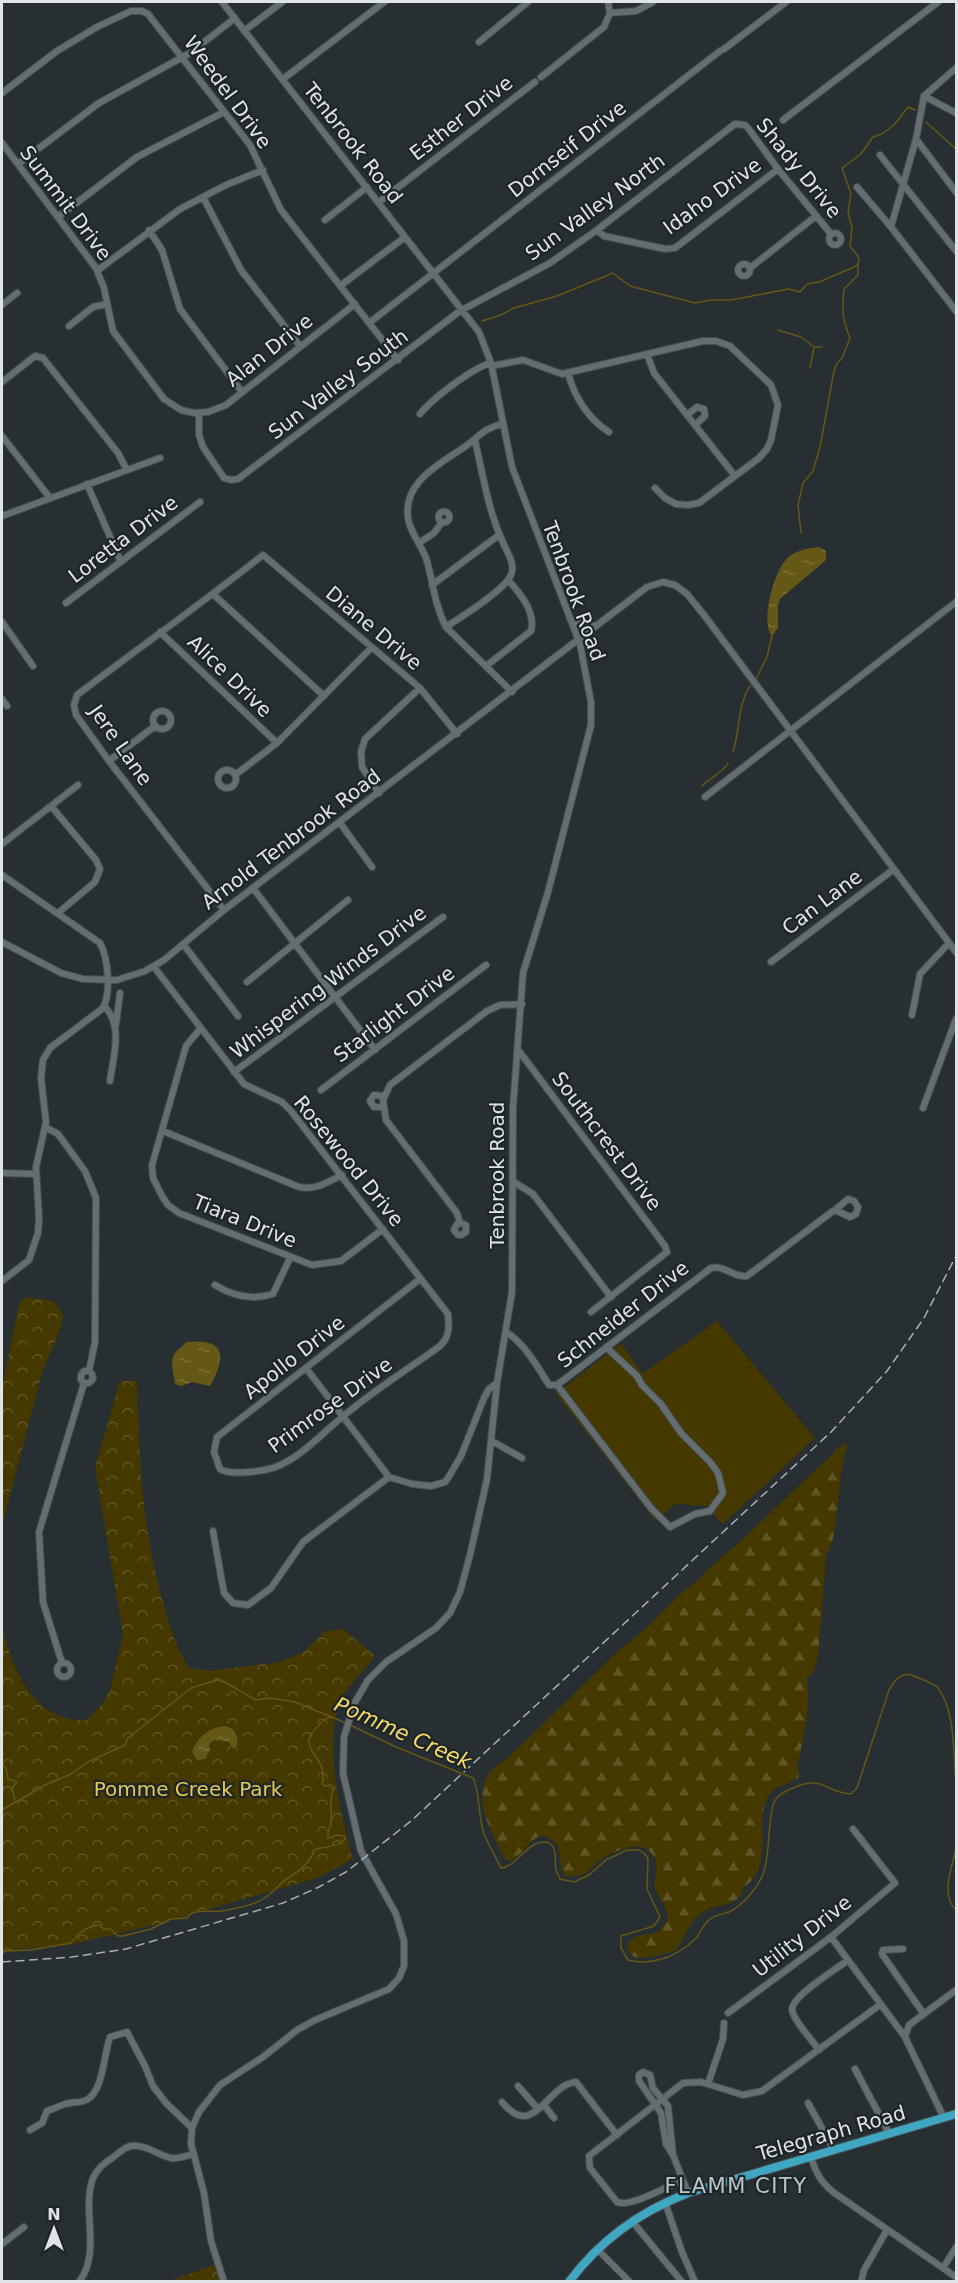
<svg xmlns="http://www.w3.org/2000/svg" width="958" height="2283" viewBox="0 0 958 2283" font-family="'DejaVu Sans',sans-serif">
<defs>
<pattern id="forest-firs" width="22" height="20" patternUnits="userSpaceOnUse" patternTransform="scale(1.5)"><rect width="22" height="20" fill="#453900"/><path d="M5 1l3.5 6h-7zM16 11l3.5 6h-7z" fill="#5f5625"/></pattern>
<pattern id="park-crowns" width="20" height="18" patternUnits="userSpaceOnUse" patternTransform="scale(1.5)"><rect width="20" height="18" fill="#453900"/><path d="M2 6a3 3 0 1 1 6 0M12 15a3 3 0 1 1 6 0" fill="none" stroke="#5f5625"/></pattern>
<pattern id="water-ripples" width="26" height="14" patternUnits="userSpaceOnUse" patternTransform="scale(1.5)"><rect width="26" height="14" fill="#655715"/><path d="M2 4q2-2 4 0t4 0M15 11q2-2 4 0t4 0" fill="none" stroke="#7b6f37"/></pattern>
</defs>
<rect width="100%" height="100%" fill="#272f32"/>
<path fill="url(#forest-firs)" d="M844,1443L847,1444C845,1457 841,1469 840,1482C838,1498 836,1544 826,1555L818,1658L814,1671L807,1678C811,1706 804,1736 798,1763C797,1767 799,1773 799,1777C791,1783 776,1786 770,1794C750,1821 779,1866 742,1888L744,1892C729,1910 717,1902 702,1913C688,1922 685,1939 675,1951C663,1953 633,1966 628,1950C627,1946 628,1944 630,1941C641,1929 656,1942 668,1919C668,1904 656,1898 655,1885C654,1877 658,1870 656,1862C648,1835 616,1850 600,1860C594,1864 589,1872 582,1875C578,1876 572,1876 568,1877L562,1872L558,1846C535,1819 528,1854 510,1861L505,1859C492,1834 468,1794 494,1768C498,1764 505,1761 509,1757L618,1651C641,1635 660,1614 680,1594C685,1589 693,1585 698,1580C704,1573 707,1569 715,1564C721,1560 724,1553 732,1549Z"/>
<path fill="url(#park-crowns)" d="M25,1297L54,1301L63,1315L60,1330L42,1373L2,1526V1387L19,1304Z
M120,1381H137C139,1458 142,1534 165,1609C171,1630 177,1649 189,1668L210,1671L279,1662L303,1653L325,1631L343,1629L375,1656C365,1669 348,1686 341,1700C322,1741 341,1817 353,1859L317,1878L154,1925L68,1945L10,1950L2,1953V1627C13,1670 34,1723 87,1720L102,1704L110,1690L123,1634L95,1467Z
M214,2265L220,2281H169Z"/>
<path fill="#453900" d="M717,1321L815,1438L723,1524L706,1506L676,1504L655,1520L556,1394L621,1343L642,1374Z"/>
<path fill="url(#water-ripples)" d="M819,547L826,551V560L780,599L778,606V628L772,636C760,623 774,573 785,561C793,551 806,548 819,547Z
M186,1342C227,1338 226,1357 210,1386L192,1382L181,1386L175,1384C174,1375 169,1362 175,1353C178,1349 183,1347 186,1342Z
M224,1726C235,1727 240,1738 236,1748H233L229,1742L214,1740L209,1744L210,1750L205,1759L197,1760L192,1752C197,1737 209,1728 224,1726Z"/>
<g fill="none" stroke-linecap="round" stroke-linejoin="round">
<path stroke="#655715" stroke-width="1.5" d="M926,122L956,149
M482,321L501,315L514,308L557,296L613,273L630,286L695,303L711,300H731L789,289L800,292L807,284L819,282L854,267L858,264L859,258L850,246L852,228L848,212L851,194L842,168L861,154L873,137L882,134L895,124L908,107L915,110
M778,330L801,337L814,347H822
M810,368L814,348
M801,533L798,505L803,483L813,471L820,447L834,371L836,365L842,358L850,338C842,319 842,310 844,289L858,275V264
M756,679L767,657L772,636
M733,752C740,731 737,706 750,686
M702,786C710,777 722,774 728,763
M350,1725L396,1747L473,1778C480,1790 478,1818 484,1834C489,1846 496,1857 501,1868C519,1866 527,1840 545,1842C559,1844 554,1861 556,1870C556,1871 560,1878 560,1879L574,1882L589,1875L606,1860L627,1850H639L645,1854L648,1859L647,1889L660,1917L654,1926L621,1936V1948L628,1960C652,1966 677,1957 695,1939C701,1933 704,1922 712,1918C717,1915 723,1914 729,1912C743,1905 760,1886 764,1871C770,1855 768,1808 776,1799C779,1795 786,1791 791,1789C824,1774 823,1792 851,1794L857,1788L889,1690C895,1680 901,1671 914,1676C920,1679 931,1682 936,1686C956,1707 953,1755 956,1782
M2,1751L3,1754L2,1758
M2,1764L6,1768L8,1779L17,1782L12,1788L15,1801
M2,1810L47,1784L71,1774L88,1762L125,1745L128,1738L191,1688L217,1680L223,1681L256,1700L271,1698L295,1702L346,1723
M956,1849C952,1867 940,1895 956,1910
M2,1954L5,1951L31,1950L71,1943C79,1933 85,1927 98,1925L104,1929H110L118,1936H123L151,1929L171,1919L187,1918C194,1907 210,1913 222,1911C234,1909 256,1905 266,1897C274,1892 279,1884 287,1879C299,1871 310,1864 314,1850C325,1845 336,1849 345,1839L344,1836L336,1835L330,1838H328C327,1831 330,1829 331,1823C333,1811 328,1804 333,1789L331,1785L325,1786L322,1784C331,1751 283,1750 330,1716"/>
<g stroke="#454d4f" stroke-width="8">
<path id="minor" d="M222,2L479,332L491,363L512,467L580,644L591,702V725L548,892L523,973L513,1108L512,1292L497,1383L487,1479L470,1555L460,1592L450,1613L436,1628L386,1662L368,1680L354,1704L344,1737L343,1773L361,1851L396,1914L404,1941V1966L399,1978L389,1989L315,2020L297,2030L263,2057L220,2085L199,2112L192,2128L191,2144L204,2193L211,2241L224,2282
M610,13L636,11L653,2
M244,31L282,2
M479,42L528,2
M724,49L786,2
M541,77L604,27L610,13L608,2
M283,79L384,2
M2,93L57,51L97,27L131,11H142L148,14L250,145L281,210L398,360
M924,96L956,68
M924,96L956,113
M783,120L938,2
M916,139L956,192
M2,143L96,268L104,288L113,331L164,399L181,410L194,413L208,412L226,405L355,304
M880,155L956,251
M18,164L99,103L190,53L235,18
M857,187L891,227L956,311
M203,197L241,270L300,346
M379,202L535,82
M58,217L137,157L224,112
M325,220L367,187
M891,227L916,139L924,96
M149,230L162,250L180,309L242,392
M597,230L604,236L665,249L675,248L778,169
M829 239a6 6 0 1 1 12 0a6 6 0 1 1-12 0Z
M738 270a6 6 0 1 1 12 0a6 6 0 1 1-12 0Z
M750,268L816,216
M98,270L180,209L226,185L263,170
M340,286L405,237
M2,305L17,293
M369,323L720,51
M69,326L93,307L107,304
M647,354L654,373L735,476
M491,366L523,360L562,374L703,341H716L730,346L771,385L778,405L771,440L767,449L759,458L699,503L688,505L676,504L665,498L655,488
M568,373C574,396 588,419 609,432
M2,382L35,356L43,358L118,453L127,470
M199,413V435L203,447L224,478L231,480L238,479L460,311L550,263L597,230L735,124L745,125L748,128L778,169L831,234
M420,414C432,399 472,368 491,363
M687,415L697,407L704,409L705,416L695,425
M502,424C482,428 477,440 460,450C434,467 400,486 409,523C413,536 423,548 427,561C433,583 435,606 446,627L512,692
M2,436L50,498
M87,484L121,562
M438.5 517a5.5 5.5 0 1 1 11 0a5.5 5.5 0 1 1-11 0Z
M2,516L160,458
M419,543L434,533L442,522
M432,585L499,535
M213,594L324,696
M66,603L200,502
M570,619L584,624L595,626
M2,622L33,666
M446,627C461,617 505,590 511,575C516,563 506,551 502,540C488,510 483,474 475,441
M160,632L277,743
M486,666L531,631C536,612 520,593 508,580
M2,699L7,706
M153 720a9 9 0 1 1 18 0a9 9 0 1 1-18 0Z
M109,761L155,726
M218 779a9 9 0 1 1 18 0a9 9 0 1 1-18 0Z
M235,775L277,743L371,648
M379,793L362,767L361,752L365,739L420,688
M705,797L956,602
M51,806L96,860L100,869L95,882L58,913
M340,823L372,867
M2,844L78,785
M2,875L100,943C108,958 112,995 102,1009L50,1048L43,1060L41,1078L46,1122L36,1167L39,1218L38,1233L29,1260L2,1281
M253,888L375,1050
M224,910L109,761L76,715L74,705L77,695C139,648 202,603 263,555L420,688L457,734
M2,942L61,973L83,979L117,980L145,971L164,960L224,910L647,587L663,582L675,585L687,594L704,615L956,952
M183,944L238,1016
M771,962L894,869
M154,967L244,1084L282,1102L291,1111L448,1314C449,1328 450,1336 440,1346C407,1370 371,1392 340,1419C320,1435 302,1456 278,1466C267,1471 230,1476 220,1469L214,1452L217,1437L420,1279
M247,982L348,900
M104,1006C124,1026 113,1057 110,1081
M912,1015L920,974L949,943
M116,1024L120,993
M200,1029L186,1046L152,1165L153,1178L162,1196L168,1205L179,1213L312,1265L341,1261L383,1229
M519,1051L665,1246L667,1252L591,1312
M234,1072L443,917
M321,1090L486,965
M383,1107H374L370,1101L374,1095L384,1096
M923,1108L956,1019
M45,1127L58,1134L85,1171L96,1198L95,1342L89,1371L92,1374L93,1379L89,1383H84
M163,1131L299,1187C316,1190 326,1183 342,1175
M2,1173L35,1174
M514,1182L533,1194L611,1297
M460,1223L457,1224L454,1230L458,1235H461L466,1232V1225L460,1223L457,1213L386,1120L383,1100L390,1085L487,1011L500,1005L522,1004
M215,1285C233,1296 252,1301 273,1294L290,1258
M506,1332C525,1344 537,1366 549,1385H557L711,1268C726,1265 733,1278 747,1276L833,1211H837L850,1217L856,1214L858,1207L854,1201L848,1199L835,1210
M306,1368L389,1477L412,1484L431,1486L445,1482L448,1478L461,1456L484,1398L489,1389L497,1383
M557,1385L651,1508L670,1527L695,1514L710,1511L723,1493L718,1473L711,1463L681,1433L661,1404L642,1385L637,1376L606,1347
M492,1441L522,1458
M213,1531L224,1593L233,1603L248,1605L271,1588L303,1542L389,1477
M62,1663L43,1602L39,1532L84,1383L81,1380V1375L84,1371H89
M57 1670a7 7 0 1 1 14 0a7 7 0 1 1-14 0Z
M831,1937L905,2037L944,2118
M903,1949L883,1950L882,1954L923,2013
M728,2013L831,1937L895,1883L853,1829
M905,2037L909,2025L956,1990
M819,2050C812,2040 794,2021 792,2010C791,1997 833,1971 844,1963
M855,2069L889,2133
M708,2084L723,2039L724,2023
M518,2086L538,2109
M502,2102C534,2142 547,2084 576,2082L617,2135
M808,2103L834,2150
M544,2105L554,2118
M30,2130L42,2123L47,2111C53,2109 59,2106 65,2104C72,2102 83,2103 88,2099C103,2090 104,2054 110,2037L127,2032L145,2066L153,2086L166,2103L192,2128
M673,2155L668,2106L653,2088L650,2075L643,2072L639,2075V2081L661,2113L666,2144L673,2155L688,2193
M811,2156C815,2172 821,2182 833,2192L956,2277
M682,2180C668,2186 630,2208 617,2202L590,2168L589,2156L683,2083L701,2082L743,2095L762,2091L877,2007
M665,2202L682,2252L695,2282
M632,2221L682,2282
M2,2244L24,2227
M597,2249L630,2282
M943,2268L956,2247
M79,2282C102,2252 81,2211 93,2178C97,2169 104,2163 112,2158C118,2154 124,2147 131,2146C146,2144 157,2155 171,2158C178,2159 186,2156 193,2154
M861,2282L864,2270L887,2230"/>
</g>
<g stroke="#454d4f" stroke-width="10">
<path id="major" d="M569,2282C600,2240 639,2212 688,2193L956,2114"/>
</g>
<use href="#minor" stroke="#646e71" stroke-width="6"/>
<use href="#major" stroke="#3fa7c1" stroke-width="8"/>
<path stroke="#a9afb1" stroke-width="1.5" stroke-dasharray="9 4.5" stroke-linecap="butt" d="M2,1962L72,1957L126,1949L283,1903L319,1887L346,1872L411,1821L831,1432L887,1371L924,1318L956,1256"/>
</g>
<g text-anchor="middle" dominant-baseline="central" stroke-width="4.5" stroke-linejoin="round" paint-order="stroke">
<g font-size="20" fill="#dfe5e6" stroke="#1d2528">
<text transform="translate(228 92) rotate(54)">Weedel Drive</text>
<text transform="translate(461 118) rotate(-38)">Esther Drive</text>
<text transform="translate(353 143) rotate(52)">Tenbrook Road</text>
<text transform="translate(567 149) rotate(-38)">Dornseif Drive</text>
<text transform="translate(799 168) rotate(51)">Shady Drive</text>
<text transform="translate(712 196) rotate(-36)">Idaho Drive</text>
<text transform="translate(66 203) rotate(53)">Summit Drive</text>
<text transform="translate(595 207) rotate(-36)">Sun Valley North</text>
<text transform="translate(269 350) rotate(-38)">Alan Drive</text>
<text transform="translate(338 384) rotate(-37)">Sun Valley South</text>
<text transform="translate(123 539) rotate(-37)">Loretta Drive</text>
<text transform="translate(574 591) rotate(70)">Tenbrook Road</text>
<text transform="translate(374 628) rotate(40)">Diane Drive</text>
<text transform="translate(230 676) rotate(44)">Alice Drive</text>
<text transform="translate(121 745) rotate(55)">Jere Lane</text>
<text transform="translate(291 839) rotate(-37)">Arnold Tenbrook Road</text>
<text transform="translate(822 902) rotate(-37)">Can Lane</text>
<text transform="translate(328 982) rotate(-37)">Whispering Winds Drive</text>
<text transform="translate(394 1014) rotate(-37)">Starlight Drive</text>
<text transform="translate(607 1141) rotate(53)">Southcrest Drive</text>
<text transform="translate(349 1161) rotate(51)">Rosewood Drive</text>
<text transform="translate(497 1175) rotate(-90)">Tenbrook Road</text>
<text transform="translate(245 1221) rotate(22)">Tiara Drive</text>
<text transform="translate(623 1314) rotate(-38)">Schneider Drive</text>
<text transform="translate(294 1357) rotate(-38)">Apollo Drive</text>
<text transform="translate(330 1405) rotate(-36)">Primrose Drive</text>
<text transform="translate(802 1936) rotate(-38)">Utility Drive</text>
<text transform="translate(831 2133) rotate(-16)">Telegraph Road</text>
</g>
<g font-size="20" fill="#e3c957" stroke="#1d2528">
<text x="188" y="1789">Pomme Creek Park</text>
</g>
<g font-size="21" font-style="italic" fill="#f4db69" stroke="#1d2528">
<text transform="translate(403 1733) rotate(24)">Pomme Creek</text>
</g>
<g font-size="21" letter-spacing="1.5" fill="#bac5c9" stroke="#1d2528">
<text x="736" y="2186">FLAMM CITY</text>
</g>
</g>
<rect width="958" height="2283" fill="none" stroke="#dfe5e6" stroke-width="6"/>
<g transform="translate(54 2229)" stroke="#1d2528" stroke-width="4.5" paint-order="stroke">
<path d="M0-4.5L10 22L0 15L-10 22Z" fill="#dfe5e6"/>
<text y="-9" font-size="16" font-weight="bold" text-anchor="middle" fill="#dfe5e6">N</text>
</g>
</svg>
